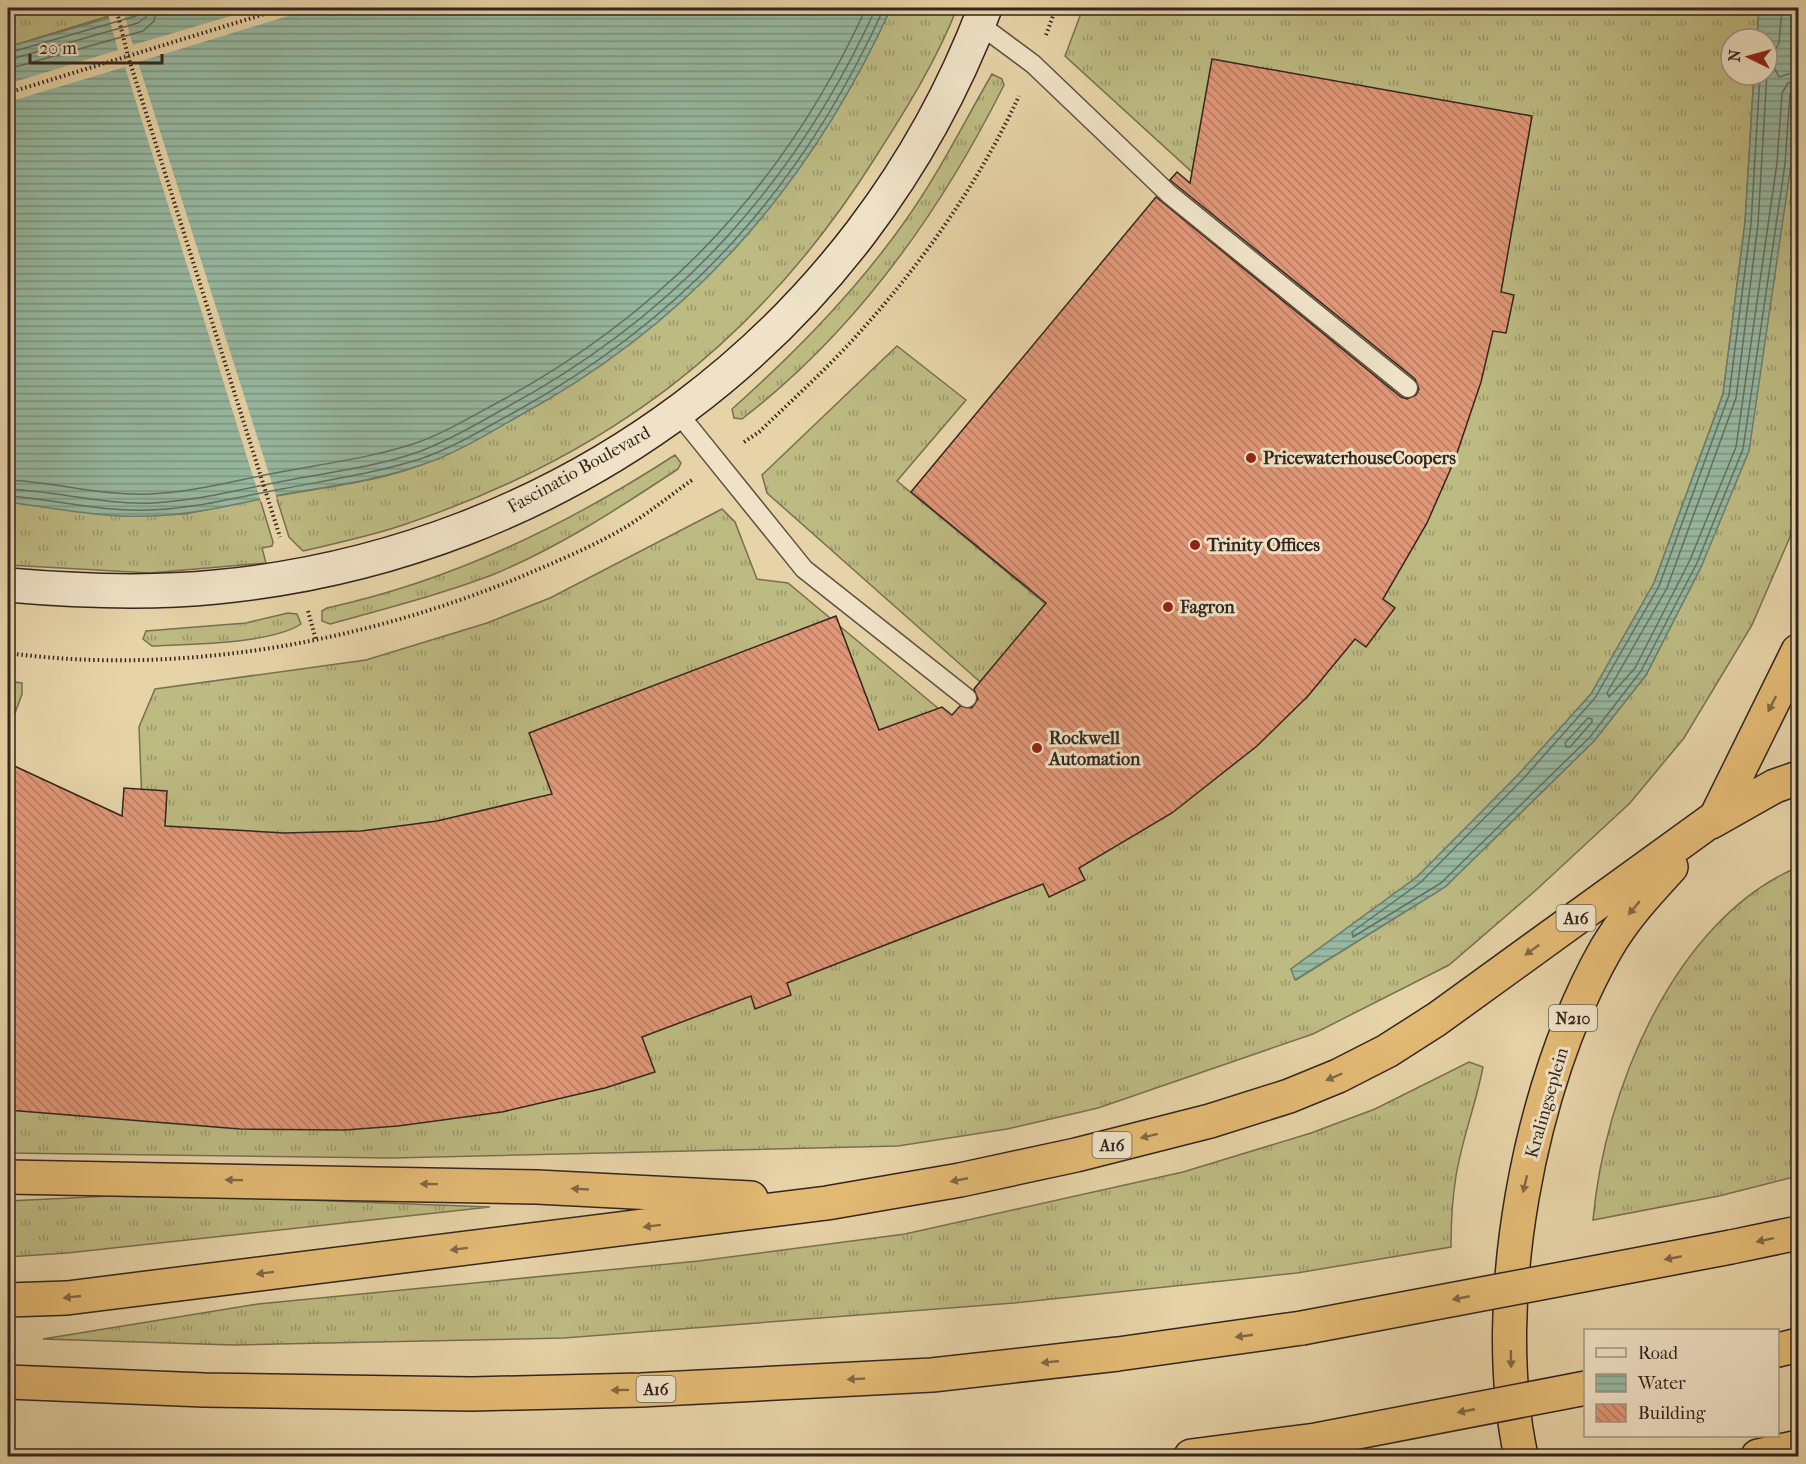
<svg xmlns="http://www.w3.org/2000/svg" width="1806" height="1464" viewBox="0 0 1806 1464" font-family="'IM FELL French Canon',serif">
<defs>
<pattern id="grass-tufts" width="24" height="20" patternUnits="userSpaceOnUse" patternTransform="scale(1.5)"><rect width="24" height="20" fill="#bdba82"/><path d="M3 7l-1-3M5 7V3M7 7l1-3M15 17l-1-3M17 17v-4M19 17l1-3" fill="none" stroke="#9a976a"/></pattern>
<pattern id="water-rules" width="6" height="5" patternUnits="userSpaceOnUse" patternTransform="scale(1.5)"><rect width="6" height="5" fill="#97b9a2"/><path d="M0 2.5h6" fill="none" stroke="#7c9683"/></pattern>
<pattern id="building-back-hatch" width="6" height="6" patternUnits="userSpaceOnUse" patternTransform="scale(1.5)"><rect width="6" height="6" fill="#e09777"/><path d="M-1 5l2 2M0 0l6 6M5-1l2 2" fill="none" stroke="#b67b61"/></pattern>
</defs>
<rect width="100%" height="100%" fill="#e6d3a7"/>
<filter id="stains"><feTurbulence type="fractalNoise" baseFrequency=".00333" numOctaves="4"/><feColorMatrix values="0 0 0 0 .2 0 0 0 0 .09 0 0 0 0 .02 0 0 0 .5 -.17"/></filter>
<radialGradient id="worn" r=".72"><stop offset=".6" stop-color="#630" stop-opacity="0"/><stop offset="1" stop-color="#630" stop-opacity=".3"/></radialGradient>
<path fill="url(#grass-tufts)" stroke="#787050" stroke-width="1.5" d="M8,8H106L109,16L8,47Z
M891,8H957C937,60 905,111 875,158C759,342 609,456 403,525C371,536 336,543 303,551L289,537L276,496C325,487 379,482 426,463C457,451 486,434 515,418C691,322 808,189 891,8Z
M1083,8H1759L1757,39H1731V75H1754L1745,223L1723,394L1654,583L1591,694L1517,776L1417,877L1291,969L1296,980L1445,887L1594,741L1646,675L1702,565L1791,165L1798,53V510L1790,537L1752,625L1684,738L1630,803L1535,891L1449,965L1313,1034L1098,1108L1007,1129L898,1146L392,1158L8,1153V962L220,1045L143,828L139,727L155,689L366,660L487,623L550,598L722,509L735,522L757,579L788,583L963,729L996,696L767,493L762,475L897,346L966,400L897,481L1189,723L1459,416L1065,56Z
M992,74L1002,79L1004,85C940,213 856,331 742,419L734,418L732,409C795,353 854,293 903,224C937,177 963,124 992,74Z
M675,455L681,463L678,469C619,508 558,548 492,575C439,595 384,609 330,624L322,621V611L327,608C454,580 567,525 675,455Z
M260,499L273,542L272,546L262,548L266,563L150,573L8,565V502L125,516L185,514Z
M288,613L297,614L301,624C271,644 190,644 152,646L143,639L146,631L246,623Z
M8,681L22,683V694L8,732Z
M1798,867V1176L1719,1196L1593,1220C1604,1093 1673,920 1798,867Z
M1469,1062L1483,1067C1476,1104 1462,1139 1456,1176C1452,1200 1451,1223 1451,1247L1297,1273L1014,1303L564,1338L233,1345L43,1339L258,1304L699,1261L905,1234L1183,1172L1311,1133L1375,1109Z
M153,1194L490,1207L67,1253L8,1257V1201Z"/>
<path fill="url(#water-rules)" stroke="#6f7e6e" stroke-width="1.5" d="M143,8H891C809,187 691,323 517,417C487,434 457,453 424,464C379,480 331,486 285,494C239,503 196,515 149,516C103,518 54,508 8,502V47Z
M1759,8H1798V53L1791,165L1749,451L1702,565L1646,675L1594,741L1445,887L1295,980L1291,969L1417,877L1517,776L1591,694L1654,583L1723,394L1745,223L1754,75H1767V39H1757Z"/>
<path fill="#e6d3a7" d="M258,8H314L138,62L277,499L261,502L125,67L8,102V84L118,50L108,14L123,10L133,45Z"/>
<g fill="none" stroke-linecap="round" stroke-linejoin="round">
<path stroke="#656f60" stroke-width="1.5" d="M1782,8L1779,43L1770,59L1779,77L1798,71
M8,53L136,16L140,8
M8,60L138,23L146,17L148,8
M8,69L143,31L154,21L157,8
M1767,72L1758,224L1736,398L1667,588L1607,693L1609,697L1635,668L1690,560L1736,447L1777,163L1782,93L1788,83L1798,80
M1760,75L1751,224L1729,395L1659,586L1595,698L1522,780L1421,882L1352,932L1353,937L1441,883L1590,737L1641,671L1697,563L1743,449L1785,164L1790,94L1792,89L1798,88
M8,480C55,482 102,496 150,494C193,492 233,481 275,473C322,464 371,458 416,443C447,432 476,414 506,398C670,308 789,178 866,8
M8,489C56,491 104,505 152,503C194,501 233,491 274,483C322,473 374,468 421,451C451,439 479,423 507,407C677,315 796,183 876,8
M8,496C54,499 101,512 148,510C194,509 237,497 282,489C328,480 376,473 420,459C453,448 483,429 513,413C686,318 803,187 884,8
M1588,718L1592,719V722L1570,747H1566L1565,743Z"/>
</g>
<path fill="url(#building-back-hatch)" stroke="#33251f" stroke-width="1.5" d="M1212,59L1532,116L1501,292L1514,295L1506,333L1493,331L1481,382L1455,459L1427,523L1383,599L1395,608L1366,647L1355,639L1308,696L1257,746L1172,813L1079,868L1085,880L1049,897L1043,884L787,983L791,995L755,1009L751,996L642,1037L655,1072L605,1088L502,1112L398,1126L345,1130L240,1129L8,1110V763L122,816L124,788L167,791L165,826L284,833L361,831L437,821L552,794L529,733L836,616L879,730L942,707L952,715L960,706L972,708L978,699L974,689L1046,603L911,492L1156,197L1401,397L1407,399L1416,395L1419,389L1415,379L1170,180L1177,172L1190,183Z"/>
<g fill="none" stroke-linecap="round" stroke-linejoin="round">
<g stroke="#605041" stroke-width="21">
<path id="lane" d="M979,24L1033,64L1169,194L1408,388
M678,413L804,569L967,698"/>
</g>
<g stroke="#33251f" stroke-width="36">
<path id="secondary" d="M8,585C77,591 147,594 216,587C562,554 862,334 985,8"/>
</g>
<g stroke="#33251f" stroke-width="36">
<path id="highway" d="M1711,822L1775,786L1798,778
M8,1177L537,1187L751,1198
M1731,1247L1798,1233
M8,1300L67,1298L827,1203L960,1180L1076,1155L1210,1121L1289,1096L1338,1076L1387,1051L1437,1019L1716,817L1798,651
M1778,1350L1798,1345
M8,1382L204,1390L472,1394L641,1390L932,1375L1118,1354L1302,1328
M1191,1456L1316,1440
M1521,1456C1488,1304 1529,1084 1606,949C1624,918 1647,893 1671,867
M1758,1456L1798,1447"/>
</g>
<path stroke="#33251f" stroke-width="4" stroke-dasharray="1.5 3" stroke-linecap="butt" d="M116,8L128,56L280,537
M1046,35L1056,8
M8,93L284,8
M744,442L759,432C789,403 820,375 848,345C916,272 977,187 1019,96
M308,611L316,640
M8,653C179,676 359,643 518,578C555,562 595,546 629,525C651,511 671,495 692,480"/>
<use href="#lane" stroke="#efe2c6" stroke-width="18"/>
<use href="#secondary" stroke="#efe2c6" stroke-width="33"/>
<use href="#highway" stroke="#e3ba74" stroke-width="33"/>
<g stroke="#33251f" stroke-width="36" stroke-linecap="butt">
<path id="highway-bridge" d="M1302,1328L1731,1247
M1316,1440L1586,1388"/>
</g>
<use href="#highway-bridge" stroke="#e3ba74" stroke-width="33"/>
</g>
<defs><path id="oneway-solid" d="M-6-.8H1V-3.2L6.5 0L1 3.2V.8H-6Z" transform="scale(1.5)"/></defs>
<g fill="#826845">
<use href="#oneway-solid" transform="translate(1772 704) rotate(117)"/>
<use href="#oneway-solid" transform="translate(1634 908) rotate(130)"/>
<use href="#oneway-solid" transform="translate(1532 950) rotate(144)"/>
<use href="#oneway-solid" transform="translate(1334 1077) rotate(157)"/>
<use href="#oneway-solid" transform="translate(1149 1136) rotate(166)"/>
<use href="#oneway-solid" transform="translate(234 1180) rotate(-179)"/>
<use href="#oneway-solid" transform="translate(959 1180) rotate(169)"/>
<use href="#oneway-solid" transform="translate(429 1184) rotate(-179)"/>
<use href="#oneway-solid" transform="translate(1525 1184) rotate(103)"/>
<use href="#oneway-solid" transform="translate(580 1189) rotate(-177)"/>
<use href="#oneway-solid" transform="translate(652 1226) rotate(173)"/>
<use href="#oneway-solid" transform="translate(1765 1240) rotate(168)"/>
<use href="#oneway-solid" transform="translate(459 1249) rotate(173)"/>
<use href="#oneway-solid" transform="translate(1673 1258) rotate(169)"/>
<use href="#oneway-solid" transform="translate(265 1273) rotate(173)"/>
<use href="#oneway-solid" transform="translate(72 1297) rotate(174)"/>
<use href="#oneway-solid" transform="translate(1461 1298) rotate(169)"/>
<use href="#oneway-solid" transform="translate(1244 1336) rotate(172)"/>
<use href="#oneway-solid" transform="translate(1511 1359) rotate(89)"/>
<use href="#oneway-solid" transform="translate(1050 1362) rotate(174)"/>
<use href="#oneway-solid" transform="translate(856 1379) rotate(177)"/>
<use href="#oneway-solid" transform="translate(620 1390) rotate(179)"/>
<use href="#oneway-solid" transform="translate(1466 1411) rotate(169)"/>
</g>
<g fill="#8f2418" stroke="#efe2c6" stroke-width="2">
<circle cx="1251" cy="458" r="6"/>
<circle cx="1195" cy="545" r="6"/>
<circle cx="1168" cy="607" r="6"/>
<circle cx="1037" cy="748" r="6"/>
</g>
<g text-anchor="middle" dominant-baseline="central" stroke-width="6" stroke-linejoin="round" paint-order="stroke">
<g fill="#efe2c6" stroke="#6b5e51" stroke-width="1.5">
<rect x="1556.5" y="905" width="39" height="26" rx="4.5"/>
<rect x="1549" y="1005" width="48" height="26" rx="4.5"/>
<rect x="1092.5" y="1132" width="39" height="26" rx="4.5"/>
<rect x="636.5" y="1376" width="39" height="26" rx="4.5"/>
</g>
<g font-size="16" font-weight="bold" fill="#33251f">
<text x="1576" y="918">A16</text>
<text x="1573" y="1018">N210</text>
<text x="1112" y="1145">A16</text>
<text x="656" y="1389">A16</text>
</g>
<g font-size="18" font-weight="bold" fill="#33251f" stroke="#efe2c6" text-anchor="start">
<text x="1263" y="458">PricewaterhouseCoopers</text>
<text x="1207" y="545">Trinity Offices</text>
<text x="1180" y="607">Fagron</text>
<text x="1049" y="738">Rockwell<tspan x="1049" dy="21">Automation</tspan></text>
</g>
<g font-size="18" fill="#33251f" stroke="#efe2c6">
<text transform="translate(579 470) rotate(-29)">Fascinatio Boulevard</text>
<text transform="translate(1547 1103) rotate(-74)">Kralingseplein</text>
</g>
</g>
<rect width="1806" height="1464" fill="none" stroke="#e6d3a7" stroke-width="30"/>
<rect x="9" y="9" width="1788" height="1446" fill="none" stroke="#33251f" stroke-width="3"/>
<rect x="15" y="15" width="1776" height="1434" fill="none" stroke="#33251f" stroke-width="1.5"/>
<rect x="1584" y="1329" width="195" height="108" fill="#efe2c6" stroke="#a49683" stroke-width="1.5"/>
<rect x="1596" y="1348" width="30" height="9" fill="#efe2c6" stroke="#a49683" stroke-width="1.5"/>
<text x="1638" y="1359" font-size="18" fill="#33251f">Road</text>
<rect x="1596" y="1374" width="30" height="18" fill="url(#water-rules)" stroke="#a49683" stroke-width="1.5"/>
<text x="1638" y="1389" font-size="18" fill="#33251f">Water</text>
<rect x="1596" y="1404" width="30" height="18" fill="url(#building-back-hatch)" stroke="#a49683" stroke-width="1.5"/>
<text x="1638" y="1419" font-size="18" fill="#33251f">Building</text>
<g transform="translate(1749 57) rotate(275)"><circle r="28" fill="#efe2c6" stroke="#a49683" stroke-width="1.5"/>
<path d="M0-4.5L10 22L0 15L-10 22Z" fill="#8f2418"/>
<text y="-9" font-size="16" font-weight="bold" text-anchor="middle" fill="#33251f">N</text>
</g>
<path d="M30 54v9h132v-9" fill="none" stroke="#33251f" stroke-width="3"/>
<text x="39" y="54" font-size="18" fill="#33251f" stroke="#efe2c6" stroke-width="4.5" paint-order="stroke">20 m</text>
<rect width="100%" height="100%" filter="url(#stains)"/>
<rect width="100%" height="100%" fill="url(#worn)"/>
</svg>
